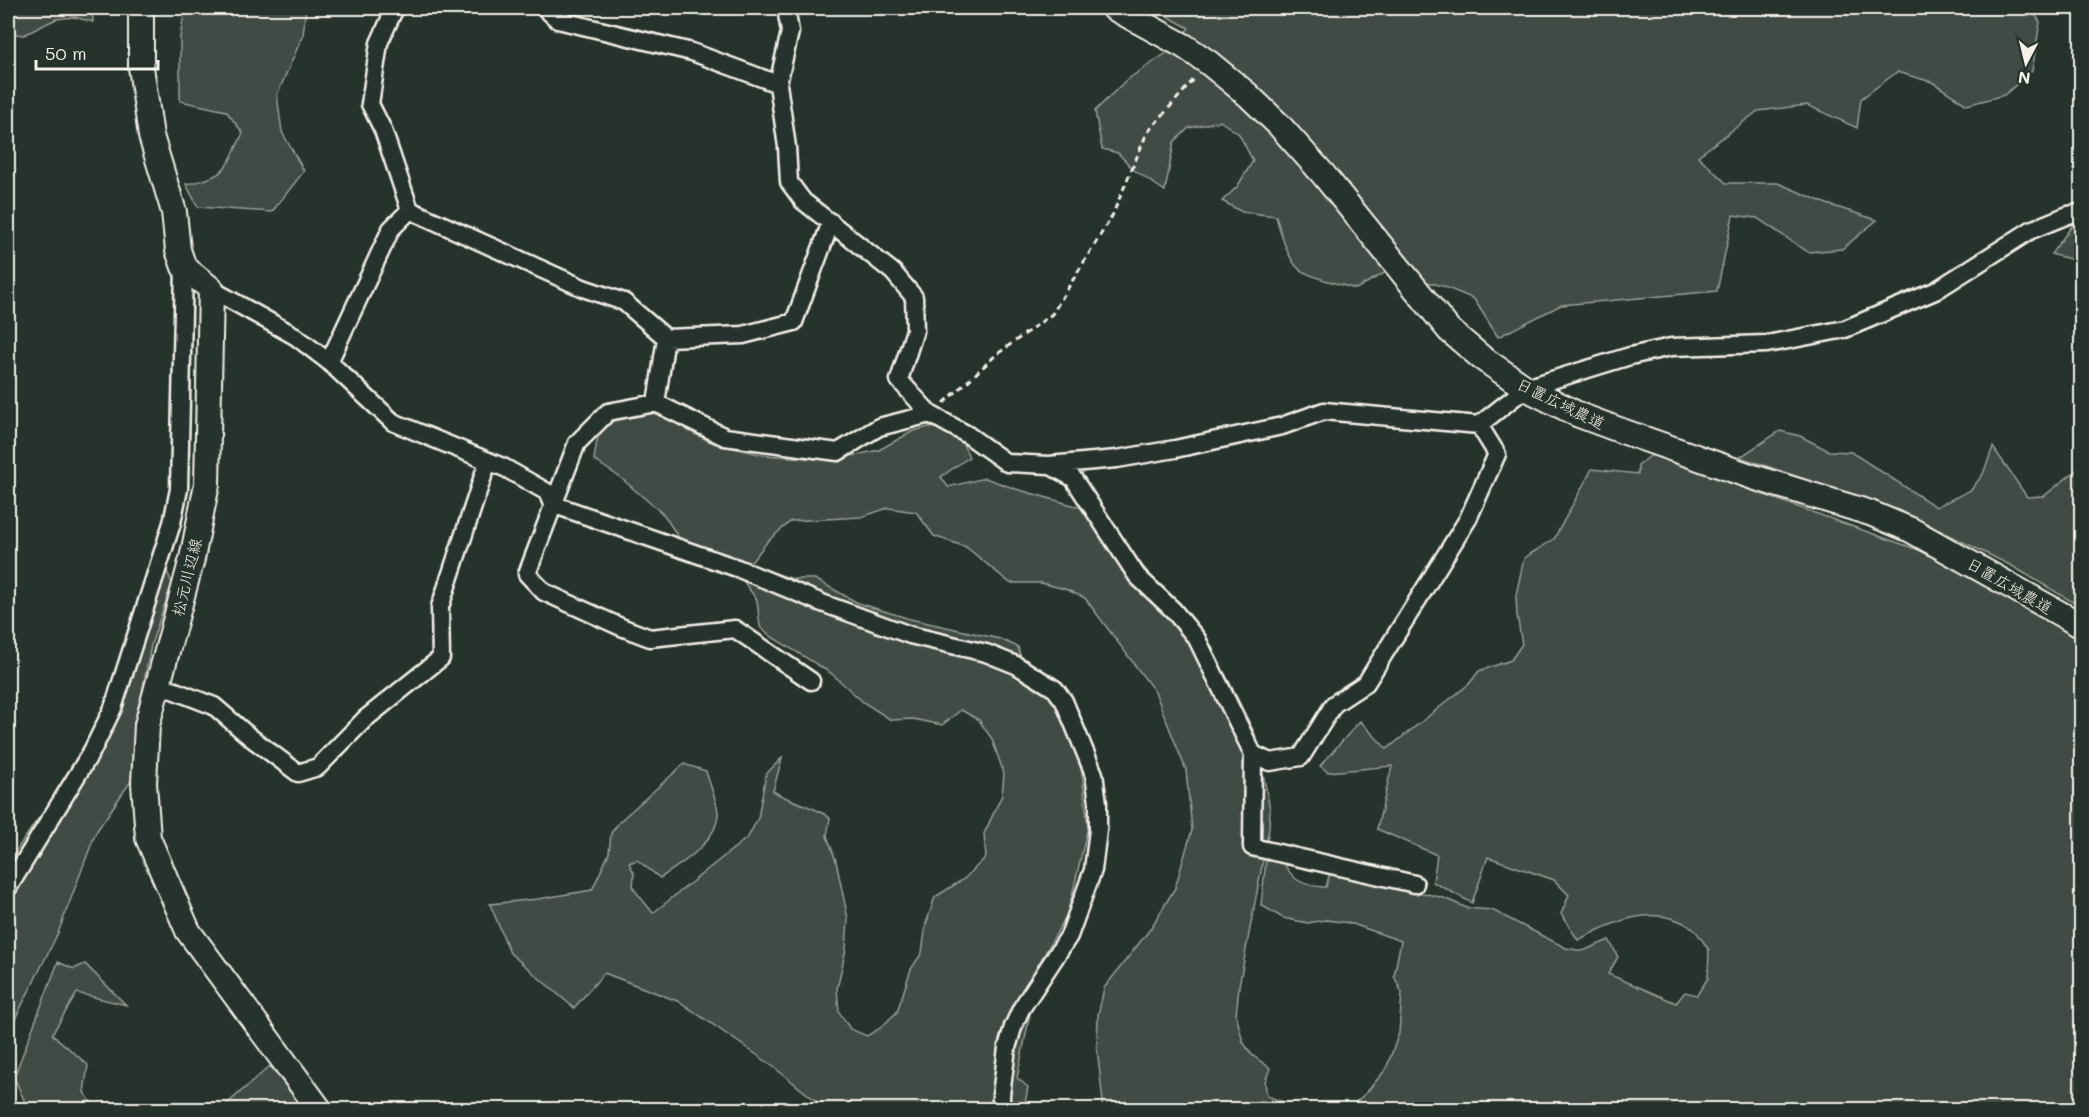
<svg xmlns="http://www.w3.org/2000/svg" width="2089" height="1117" viewBox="0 0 2089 1117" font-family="Mali,'Klee One',sans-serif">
<rect width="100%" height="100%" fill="#26332d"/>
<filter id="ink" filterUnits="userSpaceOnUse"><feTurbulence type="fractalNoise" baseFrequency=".0167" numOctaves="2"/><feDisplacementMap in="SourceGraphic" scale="12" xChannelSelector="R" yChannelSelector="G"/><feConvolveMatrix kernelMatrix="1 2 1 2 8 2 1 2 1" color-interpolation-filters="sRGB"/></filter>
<g filter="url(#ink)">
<path fill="#414b45" stroke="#9a9e96" stroke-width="1.5" d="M8,8H92L93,22L74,17L56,19L24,35L8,33Z
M185,8H306L303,35L277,95L282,132L304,171L272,212L198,207L186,184C227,177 226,168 243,133L226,111L180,101V38Z
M1152,8H2031L2040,22L2032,71L2004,95L1967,105L1932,82L1897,72L1861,99L1857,128L1807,105L1758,111L1698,156L1726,183H1778L1827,204L1877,220L1842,249L1808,252L1757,218L1733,215L1717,291L1561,305L1498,337L1474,299L1443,286L1386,272L1356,289C1343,285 1307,277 1298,268C1287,258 1280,230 1276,216L1242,212L1222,201L1237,187L1253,161L1239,134L1220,121L1189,128L1174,142L1165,191L1134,170L1118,153L1102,149L1095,111L1125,81L1168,52L1189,28Z
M2081,214V262L2051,254Z
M651,411L670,416L687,430L713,443L763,455L834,460L879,450L913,431L929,427L952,431L963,444L969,457L941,477L948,487L985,478L1016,489L1090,510L1119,537L1157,584L1202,633L1230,683L1255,734L1270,809L1269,829L1239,986L1236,1015L1243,1042L1252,1055L1270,1068L1265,1082L1267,1096L1302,1109H1100L1103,1102L1097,1048L1098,1015L1104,988L1151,928L1175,888L1192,830L1186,770L1155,692L1085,598L1065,589L1041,583H1010L966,547L934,536L916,512L888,508L861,517L791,521L767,542L749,565L683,544L664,515L621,478L594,460L597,440L608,418Z
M1780,431L1800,436L1829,451L1851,452L1936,507L1971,490L1983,474L1993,447L2027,497L2044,496L2079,468H2081V607L2012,566L1904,513L1740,457Z
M1652,455L1924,552L2081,639V1109H1348L1366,1093L1386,1069L1399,1033L1402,993L1394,976L1401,941L1350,923L1326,920L1308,923L1283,918L1261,905L1266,860L1279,856C1292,879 1299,886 1326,887L1331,869L1364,879L1444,898L1467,908L1492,910L1566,948L1583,951L1609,940L1618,957L1608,974L1676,1003L1685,992L1697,995L1708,978L1709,950C1704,944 1699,933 1692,928C1655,902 1613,922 1578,940L1561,914L1569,895L1554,880L1488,857L1472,903L1433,882L1437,855L1377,829L1392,766L1328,772L1320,766L1360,721L1387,749L1469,684L1479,671L1511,660L1522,644L1517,615L1516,595L1524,558L1554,539L1592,469L1638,474V465Z
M166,569L172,583L151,645L135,729L133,778L96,832L58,933L8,1033V872L13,855L37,820L115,726Z
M768,571L793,579H815L858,603L910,619L1000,639L1018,647L1026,679L1051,697L1071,736L1082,773L1088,827L1068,913L1041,960L1017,1078L1028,1087L1025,1103L1026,1109H826L770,1064L680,1002L604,973L574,1008L510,953L490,904L538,899L592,890L609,853L611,833L620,821L684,764L706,771C709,783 717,801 718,812C719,841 681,864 660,878L637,860L629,863L634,873L633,888L653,913L748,837L758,818L766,774L782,758L773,791C792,803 813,805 830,818L827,836L836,861L848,919L846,949L837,989L839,1012L850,1029L867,1036L879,1029L897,1012L911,969L922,953L926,924L935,897L964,879L986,857L984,834L1002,795L1004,774L992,739L979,720L961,710L942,725L913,719L891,720L863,702L831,673L772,637L760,627L757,600L744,582Z
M58,962L74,969L85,964L126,1005L77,993L52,1034L88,1065L84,1092L96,1109H28L14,1077Z
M270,1066L304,1109H221Z"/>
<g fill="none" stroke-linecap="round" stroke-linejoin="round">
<g stroke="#f4f1e8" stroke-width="21">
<path id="street" d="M395,8L379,43L370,104L383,130L410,210L583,288L624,302L666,338L743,335L794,322L831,222
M545,8L558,20L692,52L778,84
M786,8L790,32L778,84L787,147L789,182L803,201L893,272L914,297L915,330L899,380L930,414L968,435L1007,463L1049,465L1117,459L1175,449L1282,426L1324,411L1479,425L1526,388L1630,356L1671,347L1767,344L1845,329L1935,291L2031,230L2068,215L2082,212
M211,289L295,336L329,362L393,422L505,468L547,492L552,504L737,568L822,603L910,635L986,653L1016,665L1055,689L1064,701L1094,774L1098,803V830L1093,870L1069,936L1021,1009L1013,1027L1007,1048L1001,1095V1110
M329,362L391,229L410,210
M656,403L666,338
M1049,465L1073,478L1137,576L1173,610L1197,639L1253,754L1270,762L1301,757L1334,704L1366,683L1468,519L1497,454L1479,425
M811,681L735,629L650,638L621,627L544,592L527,574L577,443L608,412L656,403L725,437L838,452L879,427L930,414
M157,684L214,706L250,737L298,773L318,767L365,719L441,658L440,607L488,461
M1253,754L1252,847L1415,884
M8,888L92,751L113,708L172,523L179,489L184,267"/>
</g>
<g stroke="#f4f1e8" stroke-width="28">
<path id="secondary" d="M141,8V67L151,136L174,212L178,250L184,267L211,289L207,484L192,559L147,725L144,783L148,838L188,931L320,1110
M1114,8L1184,46L1209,63L1248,95L1279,125L1323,174L1449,330L1482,358L1526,388L1579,415L1622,431L1753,477L1870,513L1911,530L2082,626"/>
</g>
<path stroke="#f4f1e8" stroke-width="3" stroke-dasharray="6 4.5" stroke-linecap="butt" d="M944,403L996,355L1052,314L1112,216L1147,133L1196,77"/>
<use href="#street" stroke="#26332d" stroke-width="16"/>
<use href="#secondary" stroke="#26332d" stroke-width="24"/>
</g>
</g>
<g text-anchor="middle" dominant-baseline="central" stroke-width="5" stroke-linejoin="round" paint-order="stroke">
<g font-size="16" fill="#f4f1e8" stroke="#26332d">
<text transform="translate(1561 403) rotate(26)">日置広域農道</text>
<text transform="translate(186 577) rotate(-76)">松元川辺線</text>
<text transform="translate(2010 585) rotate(30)">日置広域農道</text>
</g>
</g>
<rect width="2089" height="1117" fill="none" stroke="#26332d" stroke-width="30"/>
<rect x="15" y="15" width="2059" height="1087" fill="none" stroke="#f4f1e8" stroke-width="2" filter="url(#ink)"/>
<g transform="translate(2026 63) rotate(187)" stroke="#26332d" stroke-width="4.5" paint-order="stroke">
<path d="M0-4.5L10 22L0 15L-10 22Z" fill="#f4f1e8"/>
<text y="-9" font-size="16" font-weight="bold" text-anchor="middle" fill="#f4f1e8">N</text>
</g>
<path d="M36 60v9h122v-9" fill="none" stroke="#f4f1e8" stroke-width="3"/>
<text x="45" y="60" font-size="18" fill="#f4f1e8" stroke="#26332d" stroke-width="4.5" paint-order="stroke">50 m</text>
</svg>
